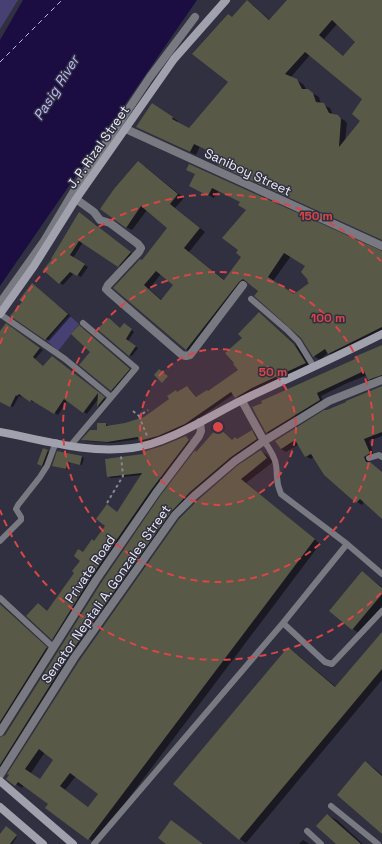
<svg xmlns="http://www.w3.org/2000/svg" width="382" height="844" viewBox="0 0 382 844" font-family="'Space Grotesk',sans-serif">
<rect width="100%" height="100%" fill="#313040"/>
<path fill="#474072" d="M0,0H18L0,29Z
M69,315L79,324L58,351L47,341Z"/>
<path fill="#1b0d42" d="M23,0H197L0,286V40Z"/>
<path fill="#0007" fill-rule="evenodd" d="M288,0H382V240L200,146L196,155L143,130L158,108L178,121V123L190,130L230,82L233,18L247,1L253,5L270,20ZM337,24L356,42L344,57L324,39ZM310,55L364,99L361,121L345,141L347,123L344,120L333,115L330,108L321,104L319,97L307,90L303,84L291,77Z
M144,166L184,198L175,208L205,232L189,252L225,280L242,257L239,250L247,209L241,202L218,191L214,198L196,189V174L382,252V334L334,357L328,353L320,360L314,356L302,337L259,291L248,282L244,285L192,353L186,349L114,288L142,261L168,228L147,210L132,230L126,227ZM291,256L306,266L310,283L295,295L273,281ZM161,274L175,284L162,300L149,289Z
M79,213L100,227L99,228L134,255L122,268L83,242L73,258L88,267L81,277L74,273L63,285L60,283L54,259Z
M35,287L71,316L49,341L12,316Z
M260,313L298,347L309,365L239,399L234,394L189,425L148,441L143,442L139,439L111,443L86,441L83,439L97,431L98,424H106L110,427L126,424L145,418L187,387L190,389L197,398L209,392L240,371L243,338Z
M109,319L120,329L127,326L134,332L128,341L138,348L132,356L129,355Z
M9,326L43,350L35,359L44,367L52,357L107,400L101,408L98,406L99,398L87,414L67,400L58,415L35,401L33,402L22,395L21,397L19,396L13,407L0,401V333Z
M82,328L132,371L114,392L111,390L92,352Z
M382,346V379L374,382L369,379L367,375L345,384L321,396L324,403L272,435L267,433L253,407L357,359Z
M382,387V436L369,441L374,456L368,460L370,464L382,472V518L364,502L362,505L357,502L324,475L314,457L311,459L306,456L299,444L286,452L281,449L348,402Z
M252,431L254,432L259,441L193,493L0,768V738H3L101,584L195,452H197L237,440Z
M186,437L191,442L55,641L52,639L48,612L76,573L84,554L118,513L143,475L111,478L108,476L145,455Z
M44,449L51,453L45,467L42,466Z
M261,451L267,455L273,462L246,483L320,544L95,843L47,808L49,804L24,785L22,788L8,779ZM45,752L55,760L40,780L31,773ZM76,776L99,794L89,808L65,790Z
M82,457L84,458L82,465L70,462L68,470L55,466Z
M362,572L382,587V606L359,633L353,629L330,611Z
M0,604L49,650L0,727Z
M382,633V680L246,843L240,839L288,648L294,652L336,687Z
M366,763L374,768L382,775V833Z
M327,815L337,820L363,844H338Z
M6,828L17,837L12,844H0V835Z
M303,840L309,844H299Z"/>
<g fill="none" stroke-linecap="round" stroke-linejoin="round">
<path stroke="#bdb7fc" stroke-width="1" stroke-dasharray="5 4" stroke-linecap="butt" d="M0,62L62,0"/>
</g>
<path fill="#585946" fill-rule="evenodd" d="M247,0L269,20L287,0H382V240L217,165L221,157L194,144L190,152L136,127L152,103L173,117L172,119L189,128L228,82L192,54L228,14L232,17ZM332,20L355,42L343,56L319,35ZM305,52L362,99L352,114L360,121L339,147L341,119L338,115L329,113L324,103L316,102L313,93L308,89H302L297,79L285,74Z
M138,161L178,194L170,204L200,228L184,248L224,280L241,257L236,253L238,250L222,238L246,210L238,205L240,202L212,188L208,196L189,186L195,174L186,170L189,164L382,251V327L328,354L325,349L313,357L301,338L254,296L258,291L243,279L239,282L186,350L113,288L140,259L142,260L167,228L141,206L126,228L100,209L114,189ZM284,253L305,266L301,272L308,280L307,281L309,283L294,294L268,277ZM156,271L173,285L161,300L144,285Z
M79,212L131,252L118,267L79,241L70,255L85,264L77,276L70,272L59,284L43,270L52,259H51Z
M32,283L68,314L45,340L10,316L22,302L19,300Z
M259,312L294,344L306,363L252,388L235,398L231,392L185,424L158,436L139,441L138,437L107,442L81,440L90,430H97V423H106V426L125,423L144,417L169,399L167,396L176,390L177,392L187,386L196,397L207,390L208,391L238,370L233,364L234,363L225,353L242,338L238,334Z
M109,318L120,328L124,323L132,329L126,339L136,346L129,356L97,329Z
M6,323L40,348L33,357L43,366L52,356L105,397L97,407L98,393L83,413L64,399L54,414L31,400L30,402L19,394L17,396L16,395L10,407L0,402V331Z
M79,325L130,369L111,391L79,365L90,352L71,334Z
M382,345V375L368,380L364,371L317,393L320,400L266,433L252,407L262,403L261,401L355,359L354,357Z
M159,369L168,376L162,383L154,375Z
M382,386V432L364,439L370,453L364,457L366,462H370L382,472V519L360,499L356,503L324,475L311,454L305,457L295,440L281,449L275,441L324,410H327L346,402V401Z
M218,427L232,440L235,437L237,439L252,430L257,439L231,457L190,492L171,512L69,655L0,765V737L5,735L101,583L160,496L195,450L196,452Z
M186,436L189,440L151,490L91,577L52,640L26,616L38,603L47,611L74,573L72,571L80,561L74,556L78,549L83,552L92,539L94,541L105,526L96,519L107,504L117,512L142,473L107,477L105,459L143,454L142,452L162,446Z
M43,448L48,450L42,466L37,464Z
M261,450L267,458L241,479L315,539L88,840L45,808L48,804L18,782L15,786L7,780L6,779L9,775L7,774L79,661L179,519L198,500L238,465ZM39,749L53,760L40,779L25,769ZM70,773L98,794L88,807L60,786Z
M57,451L82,456L80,465L68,462L66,469L52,466Z
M362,571L382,588V594L352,630L329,611Z
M0,604L47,647L0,722Z
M382,632V669L239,840L173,784L288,647L335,687Z
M365,761L382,776V834L337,795Z
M327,814L361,844H336L316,826Z
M171,820L203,844H166L158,838Z
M6,826L17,835L10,844H0V834Z"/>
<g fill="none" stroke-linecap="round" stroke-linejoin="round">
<path stroke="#888895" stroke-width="2" stroke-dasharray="3 3" stroke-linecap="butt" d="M133,411L139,416L148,410
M139,416L147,436
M107,503L123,476L121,456"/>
<path stroke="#797982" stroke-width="6" d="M251,299L287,330L298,341L314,367
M0,314L65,359L111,397
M264,441C269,448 275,456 276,465C278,478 275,480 281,494L347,544L382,574
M71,445L136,368L83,323
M369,458L379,455L382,457
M0,541L21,520V517L16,509L18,505L40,477L47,466L56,442
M0,598L53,647
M283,623L325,662L332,664L382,611
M331,806L378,844
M307,831L321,844
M94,844L283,623L347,544"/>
<path stroke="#797982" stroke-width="8" d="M126,129L382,246
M76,199L94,212L100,220L110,223L138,244L141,248L139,252L108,285L106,289L109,292L182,355L186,356L190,355L243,285
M0,303L44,241L75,189L150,77L195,17
M242,401L264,441
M0,732L96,580L156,493L199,436L201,431L200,422
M0,775L74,658L175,515L194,496L235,461L264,441L329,401L382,380"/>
<path stroke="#a1a1ae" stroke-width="8" d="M0,314L34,266L76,199L174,59L226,0
M0,432C43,440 88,454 132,448C167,444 210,416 242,400C289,378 336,357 382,334
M0,781L73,844
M0,807L43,844"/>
</g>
<circle cx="218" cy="427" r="78" fill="#d94647" fill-opacity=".12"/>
<g fill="none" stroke="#d94647" stroke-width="2" stroke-dasharray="7 5">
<circle cx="218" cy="427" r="78"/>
<circle cx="218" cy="427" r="155"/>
<path d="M381 593A233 233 0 0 1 0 510M0 344A233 233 0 0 1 381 261"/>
</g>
<g text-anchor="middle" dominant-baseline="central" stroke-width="3" stroke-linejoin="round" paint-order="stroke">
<g font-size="13" fill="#ededf8" stroke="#313040">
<text transform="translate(98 147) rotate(-55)">J. P. Rizal Street</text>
<text transform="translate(248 172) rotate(25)">Saniboy Street</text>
<text transform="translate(90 569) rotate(-56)">Private Road</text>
<text transform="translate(106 594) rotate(-55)">Senator Neptali A. Gonzales Street</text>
</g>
<g font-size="14" font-style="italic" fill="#bdb7fc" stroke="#313040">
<text transform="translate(56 88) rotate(-58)">Pasig River</text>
</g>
</g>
<circle cx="218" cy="427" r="6" fill="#d94647" stroke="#313040" stroke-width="2"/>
<g font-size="12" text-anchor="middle" font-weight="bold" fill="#d94647" stroke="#313040" stroke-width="3" stroke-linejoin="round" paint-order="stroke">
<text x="316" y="220">150 m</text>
<text x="328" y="322">100 m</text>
<text x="273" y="376">50 m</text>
</g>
</svg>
